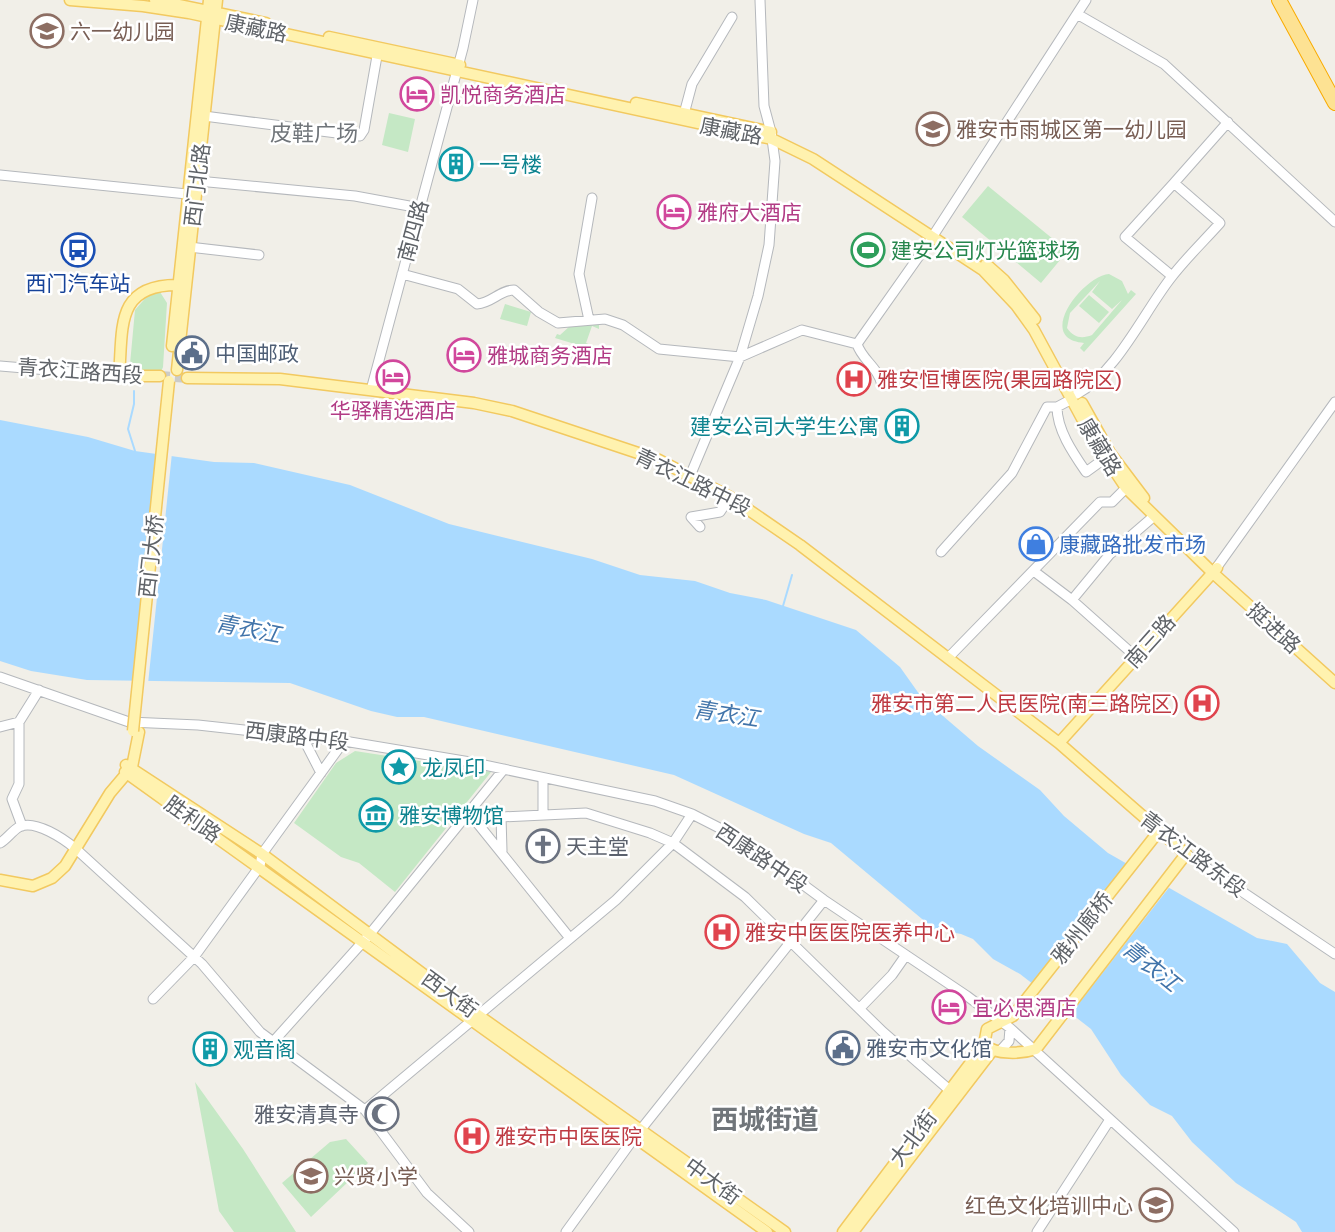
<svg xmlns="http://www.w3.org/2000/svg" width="1335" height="1232" viewBox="0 0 1335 1232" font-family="Arial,'Noto Sans SC',sans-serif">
<rect width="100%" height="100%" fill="#f1efe8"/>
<path fill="#c5e8c5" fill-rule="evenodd" d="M389,113L415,119L408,152L382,145Z
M988,186L1064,248L1065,254L1041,283L962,217Z
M1109,274L1122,281L1128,294L1131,290L1136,294L1084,352L1080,348L1084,343C1034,339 1083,276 1109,274ZM1100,281L1092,292L1112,309L1122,300L1092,335C1082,339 1074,338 1067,328L1070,313Z
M160,292L167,303L163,367L161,372L137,371L130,364L135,310L149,294Z
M1089,295L1109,312L1099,323L1079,306Z
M505,304L531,312L527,326L500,319Z
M599,323V329L592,326L586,343L593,346L591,349L555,338L557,334L560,335L570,326Z
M355,751L491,772L395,892L359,863L341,857L294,823L336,763Z
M195,1082L243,1149L296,1232H234L219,1211Z
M346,1139L368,1163L311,1217L282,1183L330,1142Z"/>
<path fill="#aadaff" d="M0,420L88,437L135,451L214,462L254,463L350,485L449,524L592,559L640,575L695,581L730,593L766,600L856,630L900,667L922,698L978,746L1040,790L1064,816L1108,853L1257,938L1287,944L1320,983L1335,992V1232H1302L1296,1222L1236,1183L1192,1142L1172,1116L1150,1105L1121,1075L1091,1029L1020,974L993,959L973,939L961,934L934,929L831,843L804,834L674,775L424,717H397L371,711L290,683L87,680L31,671L0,661Z"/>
<path fill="#f1efe8" d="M158,451L172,453L148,684L133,683Z
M1128,861L1171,885L1069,1016L1031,986Z"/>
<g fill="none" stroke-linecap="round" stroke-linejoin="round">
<path stroke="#aadaff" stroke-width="2" d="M134,391V404L128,429L135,451
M783,606L792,575"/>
<path stroke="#ccccc8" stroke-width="10" stroke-dasharray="10 5" stroke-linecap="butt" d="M160,376L187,378"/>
<g stroke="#b5b8bc" stroke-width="11">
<path id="minor" d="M1077,14L1164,64L1335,222
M684,114L692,84L732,17
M204,116L360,136L364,130L377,56
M0,175L187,194
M198,181L355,196L420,208
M1174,183L1228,122
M189,247L259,255
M402,274L458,289L477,304C492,303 500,290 514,290L539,312L558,323L605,319L623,325L659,349L740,357L802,330L857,344
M589,320L579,274L592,198
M857,344L929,242L1086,0
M857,344C862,360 878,367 882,385
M0,366L119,376
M371,390L463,48L473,0
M1077,394C1116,373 1143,314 1170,279C1185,259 1204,241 1220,223L1174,183L1125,237L1172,276
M1057,407C1057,430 1073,453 1086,472L1104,459
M690,476L740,357L758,296L769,245L775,161L771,132L764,106L760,0
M700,527L691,517L720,512L730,497
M941,552L1012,473L1047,407H1057L1072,399
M1217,567L1335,402
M1035,572L1072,600L1136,657
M1072,600L1110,554L1153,517
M948,658L1100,502H1112L1126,488
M0,677L129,722L198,725L344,741L470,762L655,801L692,814L741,839L824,900L967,996L1010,1028L1234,1232
M19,722V784L12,799L22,826
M0,727L19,722L39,690
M303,738L321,773
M470,814L501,817L586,813L650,833L673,843L745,897L883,1032L954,1094
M470,814L569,937
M543,815V778
M501,817L502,851
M0,843C7,839 12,831 19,827C35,819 64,839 76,849L202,964L260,1032L365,1110L427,1193L469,1232
M1186,854L1335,954
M153,999L194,957L260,866L262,854L344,741
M860,1008L892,975L906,955
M273,1042L369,935L504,769
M1001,1050L1009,1041L1010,1028
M365,1110L616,900L673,843L692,814
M566,1232L634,1138L824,900
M1037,1232L1109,1121"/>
</g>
<g stroke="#f2c960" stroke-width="13">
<path id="major" d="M70,0L143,6L189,13L772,139L813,159L983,270L1016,305L1034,330L1092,437L1126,488L1213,573L1335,683
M155,0L266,23
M329,37L460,65
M636,103L771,132
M986,264L1004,280L1035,319
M172,346L209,0
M177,370L217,0
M160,376H119C123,328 115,285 177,285
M187,378L280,379L474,403L512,411L659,460L730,497L800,545L1059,743L1186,854L1036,1049C1021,1054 997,1055 984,1045L987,1029L1013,1016L1159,831
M1082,403L1110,453L1144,498
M1059,743L1217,568
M126,765L262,854L478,1015L785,1232
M125,772L767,1232
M0,880L33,886L52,878L65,866L110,793L132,767L139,732
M843,1232L984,1045
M853,1232L992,1051"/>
</g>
<g stroke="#f9ab00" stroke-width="16">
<path id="highway" d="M1279,0L1335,103"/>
</g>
<use href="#minor" stroke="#fff" stroke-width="9"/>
<use href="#major" stroke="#fff2af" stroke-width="10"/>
<use href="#highway" stroke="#fde293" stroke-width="14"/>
<g stroke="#f2c960" stroke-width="13" stroke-linecap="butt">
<path id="major-bridge" d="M133,731L169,381"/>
</g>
<use href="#major-bridge" stroke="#fff2af" stroke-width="10"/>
</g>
<defs>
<g id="school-ring" transform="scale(1.725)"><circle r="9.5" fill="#fff" stroke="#8d6e63" stroke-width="1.5"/><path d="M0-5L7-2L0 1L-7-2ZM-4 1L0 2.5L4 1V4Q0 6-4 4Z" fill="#8d6e63"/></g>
<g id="hotel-ring" transform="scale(1.725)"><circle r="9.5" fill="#fff" stroke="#d1479c" stroke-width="1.5"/><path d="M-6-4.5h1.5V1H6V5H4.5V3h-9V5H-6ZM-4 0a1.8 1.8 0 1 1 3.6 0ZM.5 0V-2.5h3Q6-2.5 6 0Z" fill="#d1479c"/></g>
<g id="building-ring" transform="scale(1.725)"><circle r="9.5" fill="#fff" stroke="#0f9aa8" stroke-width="1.5"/><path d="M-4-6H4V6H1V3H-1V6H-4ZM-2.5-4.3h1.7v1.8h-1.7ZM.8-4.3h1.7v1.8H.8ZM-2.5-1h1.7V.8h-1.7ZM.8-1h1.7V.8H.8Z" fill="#0f9aa8"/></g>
<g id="bus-ring" transform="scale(1.725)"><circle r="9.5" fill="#fff" stroke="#1a4fb4" stroke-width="1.5"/><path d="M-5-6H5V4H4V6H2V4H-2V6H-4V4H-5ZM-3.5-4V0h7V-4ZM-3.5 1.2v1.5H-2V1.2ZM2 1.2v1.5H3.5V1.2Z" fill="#1a4fb4"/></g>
<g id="stadium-ring" transform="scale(1.725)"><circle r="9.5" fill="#fff" stroke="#2e9e5b" stroke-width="1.5"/><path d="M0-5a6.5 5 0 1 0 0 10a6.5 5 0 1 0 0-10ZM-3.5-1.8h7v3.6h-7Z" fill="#2e9e5b"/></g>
<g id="civic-ring" transform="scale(1.725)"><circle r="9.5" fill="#fff" stroke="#5c6f8a" stroke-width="1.5"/><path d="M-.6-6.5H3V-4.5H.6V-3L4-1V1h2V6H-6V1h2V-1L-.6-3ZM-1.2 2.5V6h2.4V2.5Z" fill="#5c6f8a"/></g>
<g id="hospital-ring" transform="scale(1.725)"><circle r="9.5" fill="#fff" stroke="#e0444e" stroke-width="1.5"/><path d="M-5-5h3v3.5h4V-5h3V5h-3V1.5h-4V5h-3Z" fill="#e0444e"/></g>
<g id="shop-ring" transform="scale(1.725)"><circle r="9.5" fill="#fff" stroke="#3f7fe0" stroke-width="1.5"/><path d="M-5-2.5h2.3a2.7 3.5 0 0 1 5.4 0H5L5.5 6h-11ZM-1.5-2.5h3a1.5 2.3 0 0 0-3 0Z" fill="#3f7fe0"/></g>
<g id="sight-ring" transform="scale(1.725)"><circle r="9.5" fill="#fff" stroke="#0f9aa8" stroke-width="1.5"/><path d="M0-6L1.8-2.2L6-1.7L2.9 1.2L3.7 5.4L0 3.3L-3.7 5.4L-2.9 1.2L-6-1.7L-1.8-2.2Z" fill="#0f9aa8"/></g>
<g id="museum-ring" transform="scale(1.725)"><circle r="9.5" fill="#fff" stroke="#0f9aa8" stroke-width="1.5"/><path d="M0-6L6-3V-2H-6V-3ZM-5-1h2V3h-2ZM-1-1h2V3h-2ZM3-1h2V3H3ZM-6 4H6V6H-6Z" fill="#0f9aa8"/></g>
<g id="church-ring" transform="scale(1.725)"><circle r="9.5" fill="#fff" stroke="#6b7280" stroke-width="1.5"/><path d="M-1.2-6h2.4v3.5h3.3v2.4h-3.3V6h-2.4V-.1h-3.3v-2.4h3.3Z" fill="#6b7280"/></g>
<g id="mosque-ring" transform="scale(1.725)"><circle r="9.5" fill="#fff" stroke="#6b7280" stroke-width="1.5"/><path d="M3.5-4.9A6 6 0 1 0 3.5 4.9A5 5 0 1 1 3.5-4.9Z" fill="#6b7280"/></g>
<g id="university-ring" transform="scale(1.725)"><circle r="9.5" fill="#fff" stroke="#8d6e63" stroke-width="1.5"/><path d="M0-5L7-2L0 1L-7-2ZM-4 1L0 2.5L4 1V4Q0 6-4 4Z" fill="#8d6e63"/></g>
</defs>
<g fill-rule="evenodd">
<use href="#school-ring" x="47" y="31"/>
<use href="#hotel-ring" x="417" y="94"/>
<use href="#school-ring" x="933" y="129"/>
<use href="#building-ring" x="456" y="164"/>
<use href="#hotel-ring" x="674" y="212"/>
<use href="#bus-ring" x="78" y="250"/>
<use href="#stadium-ring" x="868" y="250"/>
<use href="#civic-ring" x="192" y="353"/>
<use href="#hotel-ring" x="464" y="355"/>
<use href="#hotel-ring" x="393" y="377"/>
<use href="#hospital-ring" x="854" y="379"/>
<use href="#building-ring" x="902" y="426"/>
<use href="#shop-ring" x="1036" y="544"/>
<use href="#hospital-ring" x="1202" y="703"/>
<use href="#sight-ring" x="399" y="767"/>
<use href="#museum-ring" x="376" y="815"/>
<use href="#church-ring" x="543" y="846"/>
<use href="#hospital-ring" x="722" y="932"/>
<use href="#hotel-ring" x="949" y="1007"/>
<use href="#civic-ring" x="843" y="1048"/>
<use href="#building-ring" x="210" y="1049"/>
<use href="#mosque-ring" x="382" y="1114"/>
<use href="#hospital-ring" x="472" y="1136"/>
<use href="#school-ring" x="311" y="1176"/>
<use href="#university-ring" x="1156" y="1205"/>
</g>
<g text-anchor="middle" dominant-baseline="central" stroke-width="5" stroke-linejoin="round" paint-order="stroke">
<g font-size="21" fill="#5f6368" stroke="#fff">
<text transform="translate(256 28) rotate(12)">康藏路</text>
<text transform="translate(731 131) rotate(11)">康藏路</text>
<text transform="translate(197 185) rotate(-83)">西门北路</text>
<text transform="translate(413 231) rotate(-75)">南四路</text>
<text transform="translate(80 371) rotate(4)">青衣江路西段</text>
<text transform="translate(1100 447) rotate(59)">康藏路</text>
<text transform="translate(693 482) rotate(26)">青衣江路中段</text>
<text transform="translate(151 556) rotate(-84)">西门大桥</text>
<text transform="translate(1274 628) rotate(42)">挺进路</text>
<text transform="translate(1150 641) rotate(-48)">南三路</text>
<text transform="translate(297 736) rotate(7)">西康路中段</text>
<text transform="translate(193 819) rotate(35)">胜利路</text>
<text transform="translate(1193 854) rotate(37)">青衣江路东段</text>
<text transform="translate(762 858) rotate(34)">西康路中段</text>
<text transform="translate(1082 928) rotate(-52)">雅州廊桥</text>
<text transform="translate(450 994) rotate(36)">西大街</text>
<text transform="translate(913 1138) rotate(-53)">大北街</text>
<text transform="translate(713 1181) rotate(36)">中大街</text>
</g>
<g font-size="21" fill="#785e54" stroke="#fff" text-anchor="start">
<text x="70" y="31">六一幼儿园</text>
<text x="956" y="129">雅安市雨城区第一幼儿园</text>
<text x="334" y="1176">兴贤小学</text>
<text x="1133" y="1205" text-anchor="end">红色文化培训中心</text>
</g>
<g font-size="21" fill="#b23c85" stroke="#fff" text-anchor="start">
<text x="440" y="94">凯悦商务酒店</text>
<text x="697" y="212">雅府大酒店</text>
<text x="487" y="355">雅城商务酒店</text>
<text x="393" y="410" text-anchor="middle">华驿精选酒店</text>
<text x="972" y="1007">宜必思酒店</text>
</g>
<g font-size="21" fill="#0d838f" stroke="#fff" text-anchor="start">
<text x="479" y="164">一号楼</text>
<text x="879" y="426" text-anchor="end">建安公司大学生公寓</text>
<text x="422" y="767">龙凤印</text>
<text x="399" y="815">雅安博物馆</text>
<text x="233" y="1049">观音阁</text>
</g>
<g font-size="21" fill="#27864d" stroke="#fff" text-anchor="start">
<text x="891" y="250">建安公司灯光篮球场</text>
</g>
<g font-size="21" fill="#164399" stroke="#fff">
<text x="78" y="283">西门汽车站</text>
</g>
<g font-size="21" fill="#4e5e75" stroke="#fff" text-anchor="start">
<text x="215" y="353">中国邮政</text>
<text x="866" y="1048">雅安市文化馆</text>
</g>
<g font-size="21" fill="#be3a42" stroke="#fff" text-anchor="start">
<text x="877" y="379">雅安恒博医院(果园路院区)</text>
<text x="1179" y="703" text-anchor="end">雅安市第二人民医院(南三路院区)</text>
<text x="745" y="932">雅安中医医院医养中心</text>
<text x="495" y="1136">雅安市中医医院</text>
</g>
<g font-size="21" fill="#366cbe" stroke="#fff" text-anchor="start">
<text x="1059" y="544">康藏路批发市场</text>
</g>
<g font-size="21" fill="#5b616d" stroke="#fff" text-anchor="start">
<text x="566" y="846">天主堂</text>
<text x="359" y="1114" text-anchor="end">雅安清真寺</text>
</g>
<g font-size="22" fill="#70757a" stroke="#fff">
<text x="314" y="133">皮鞋广场</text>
</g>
<g font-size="22" font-style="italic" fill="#4174aa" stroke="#fff">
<text transform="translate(248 629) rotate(11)">青衣江</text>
<text transform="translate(726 714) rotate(9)">青衣江</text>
<text transform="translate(1151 966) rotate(39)">青衣江</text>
</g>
<g font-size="27" font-weight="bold" fill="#70757a" stroke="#fff">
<text x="765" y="1120">西城街道</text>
</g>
</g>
</svg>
